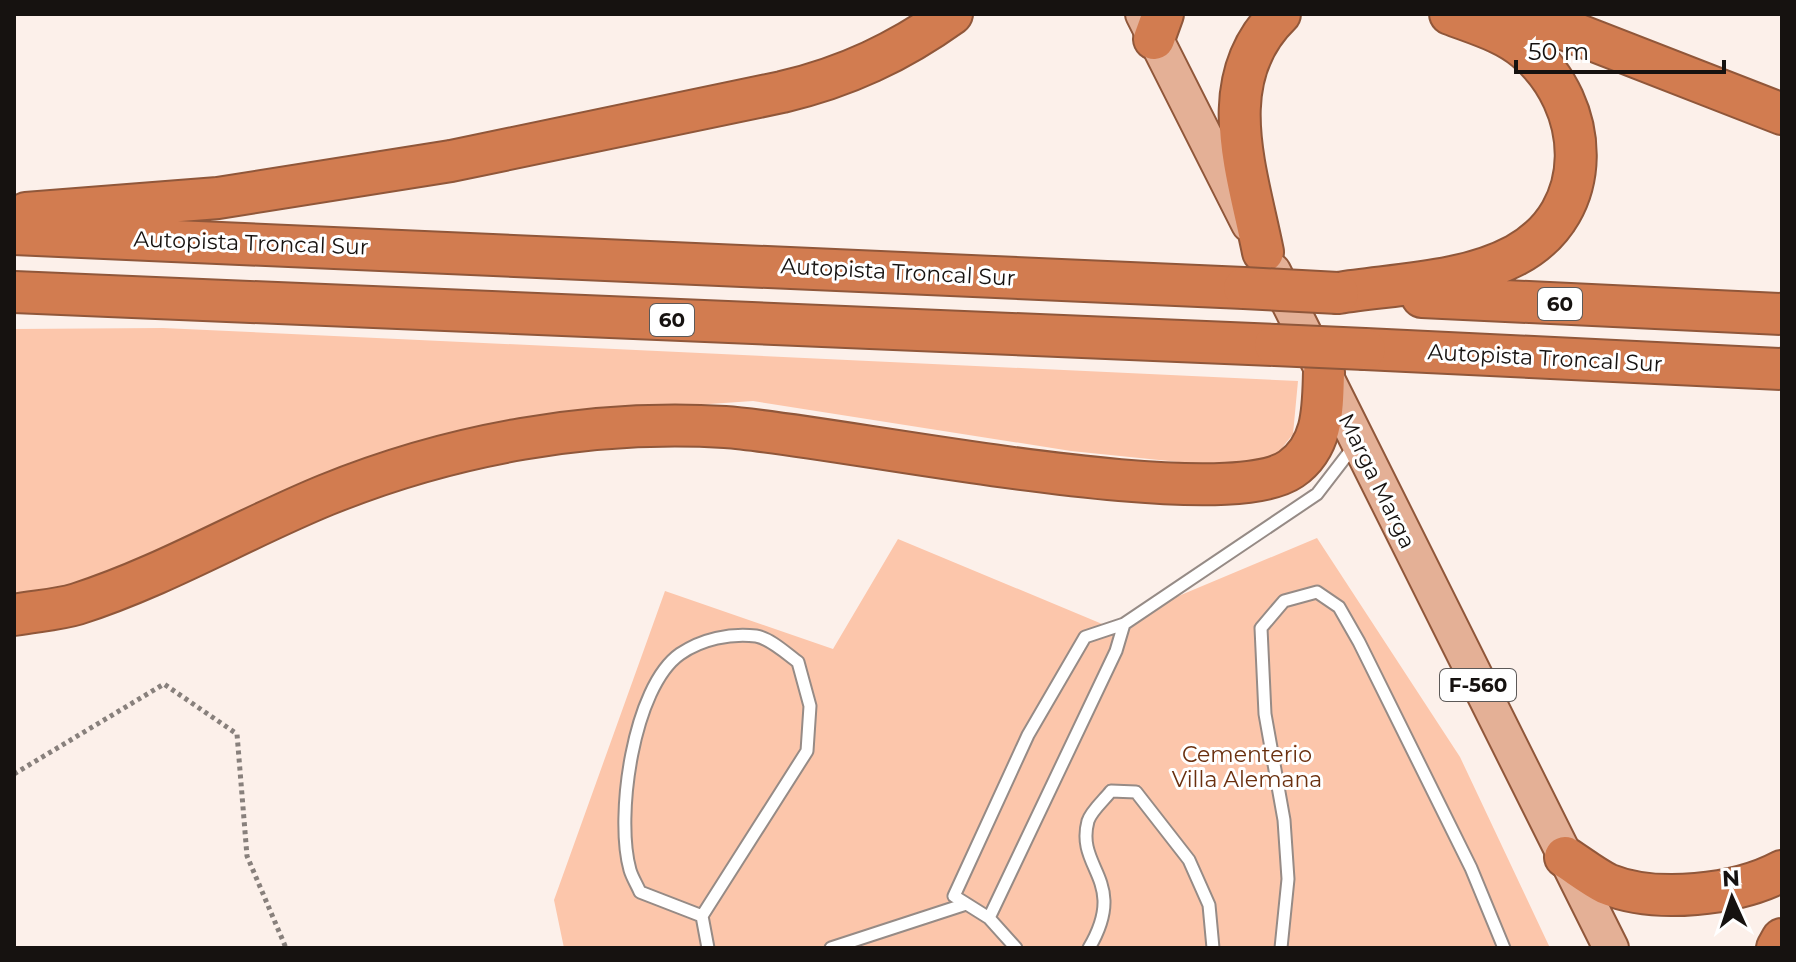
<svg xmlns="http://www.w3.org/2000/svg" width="1796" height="962" viewBox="0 0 1796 962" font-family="Montserrat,sans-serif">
<rect width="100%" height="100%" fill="#fcf0ea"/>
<path fill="#fcc6ab" d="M163,328L1298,381L1293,434L1275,457L1218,466L1071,451L753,401L622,410L99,579L14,600V329Z
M1317,538L1460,757L1550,948H564L554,900L665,591L833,649L898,539L1107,626Z"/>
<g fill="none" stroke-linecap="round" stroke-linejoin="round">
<g stroke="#968b86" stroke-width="15">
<path id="lane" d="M702,916L640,892C637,885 632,877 630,870C615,817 633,687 680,654C702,639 730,633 756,636C770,638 787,654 798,662L810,706L807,751L702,916L708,948
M989,918L1116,651L1124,624
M831,948L966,904
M1016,948L989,918L954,896L1028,735L1085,637L1124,624L1317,494L1354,446
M1089,948C1129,880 1075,869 1088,821C1091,811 1105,799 1111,791L1136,792L1189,860L1209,905L1213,948
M1281,948L1288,879L1284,820L1265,714L1261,628L1284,601L1317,592L1339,607L1359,642L1471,868L1504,948"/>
</g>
<g stroke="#90573a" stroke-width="38">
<path id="primary" d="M1143,14L1249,224
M1273,271L1611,948"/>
</g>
<g stroke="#90573a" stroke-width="44">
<path id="highway" d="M1525,14L1782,114
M1154,39L1163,14
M26,213L218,198L451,161L782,92C846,77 899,52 952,14
M14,234L1244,288
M1263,252C1247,171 1212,80 1280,14
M14,292L1275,345
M1338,293C1396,284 1464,283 1516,255C1597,211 1591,105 1526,50C1505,32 1476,24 1450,14
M1422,297L1782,314
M1365,349L1782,369
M14,615C35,611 57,610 77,604C164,576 243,529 326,495C451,444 591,419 725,427C831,434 1220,518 1291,469C1324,446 1323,408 1324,372
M1565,857C1579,866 1593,877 1607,884C1656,904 1737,895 1782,871
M1777,948L1782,939"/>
</g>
<path stroke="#88807c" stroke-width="5" stroke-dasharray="4 4" stroke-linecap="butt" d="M14,774L164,684L237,734L247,856L286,948"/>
<use href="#lane" stroke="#fff" stroke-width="11"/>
<use href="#primary" stroke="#e4b096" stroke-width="34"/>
<use href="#highway" stroke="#d27c50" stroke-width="40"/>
<g stroke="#90573a" stroke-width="44" stroke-linecap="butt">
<path id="highway-bridge" d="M1244,288L1338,293
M1275,345L1365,349"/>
</g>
<use href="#highway-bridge" stroke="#d27c50" stroke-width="40"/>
</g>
<g text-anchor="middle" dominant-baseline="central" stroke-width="6" stroke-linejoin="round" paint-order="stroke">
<g fill="#fff" stroke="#5c5958" stroke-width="2">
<rect x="1538" y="288" width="44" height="32" rx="6"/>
<rect x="650" y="304" width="44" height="32" rx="6"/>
<rect x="1440" y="669" width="76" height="32" rx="6"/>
</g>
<g font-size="20" font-weight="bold" fill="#161210">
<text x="1560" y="304">60</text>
<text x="672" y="320">60</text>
<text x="1478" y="685">F-560</text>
</g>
<g font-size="22" fill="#161210" stroke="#fff">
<text transform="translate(251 243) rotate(2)">Autopista Troncal Sur</text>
<text transform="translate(898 272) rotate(3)">Autopista Troncal Sur</text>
<text transform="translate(1545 358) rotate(3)">Autopista Troncal Sur</text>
<text transform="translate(1377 481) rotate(64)">Marga Marga</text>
</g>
<g font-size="22" fill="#6a300f" stroke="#fff">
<text x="1247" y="754">Cementerio<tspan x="1247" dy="25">Villa Alemana</tspan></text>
</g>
</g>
<rect width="1796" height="962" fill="none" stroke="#161210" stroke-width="32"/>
<g transform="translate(1732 898) rotate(357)" stroke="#ffffff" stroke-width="6" paint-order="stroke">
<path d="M0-6L14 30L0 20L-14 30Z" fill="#161210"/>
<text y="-12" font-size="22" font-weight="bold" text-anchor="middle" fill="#161210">N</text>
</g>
<path d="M1516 60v12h208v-12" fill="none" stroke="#161210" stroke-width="4"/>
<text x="1528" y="60" font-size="24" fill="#161210" stroke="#ffffff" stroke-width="6" paint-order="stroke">50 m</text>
</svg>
